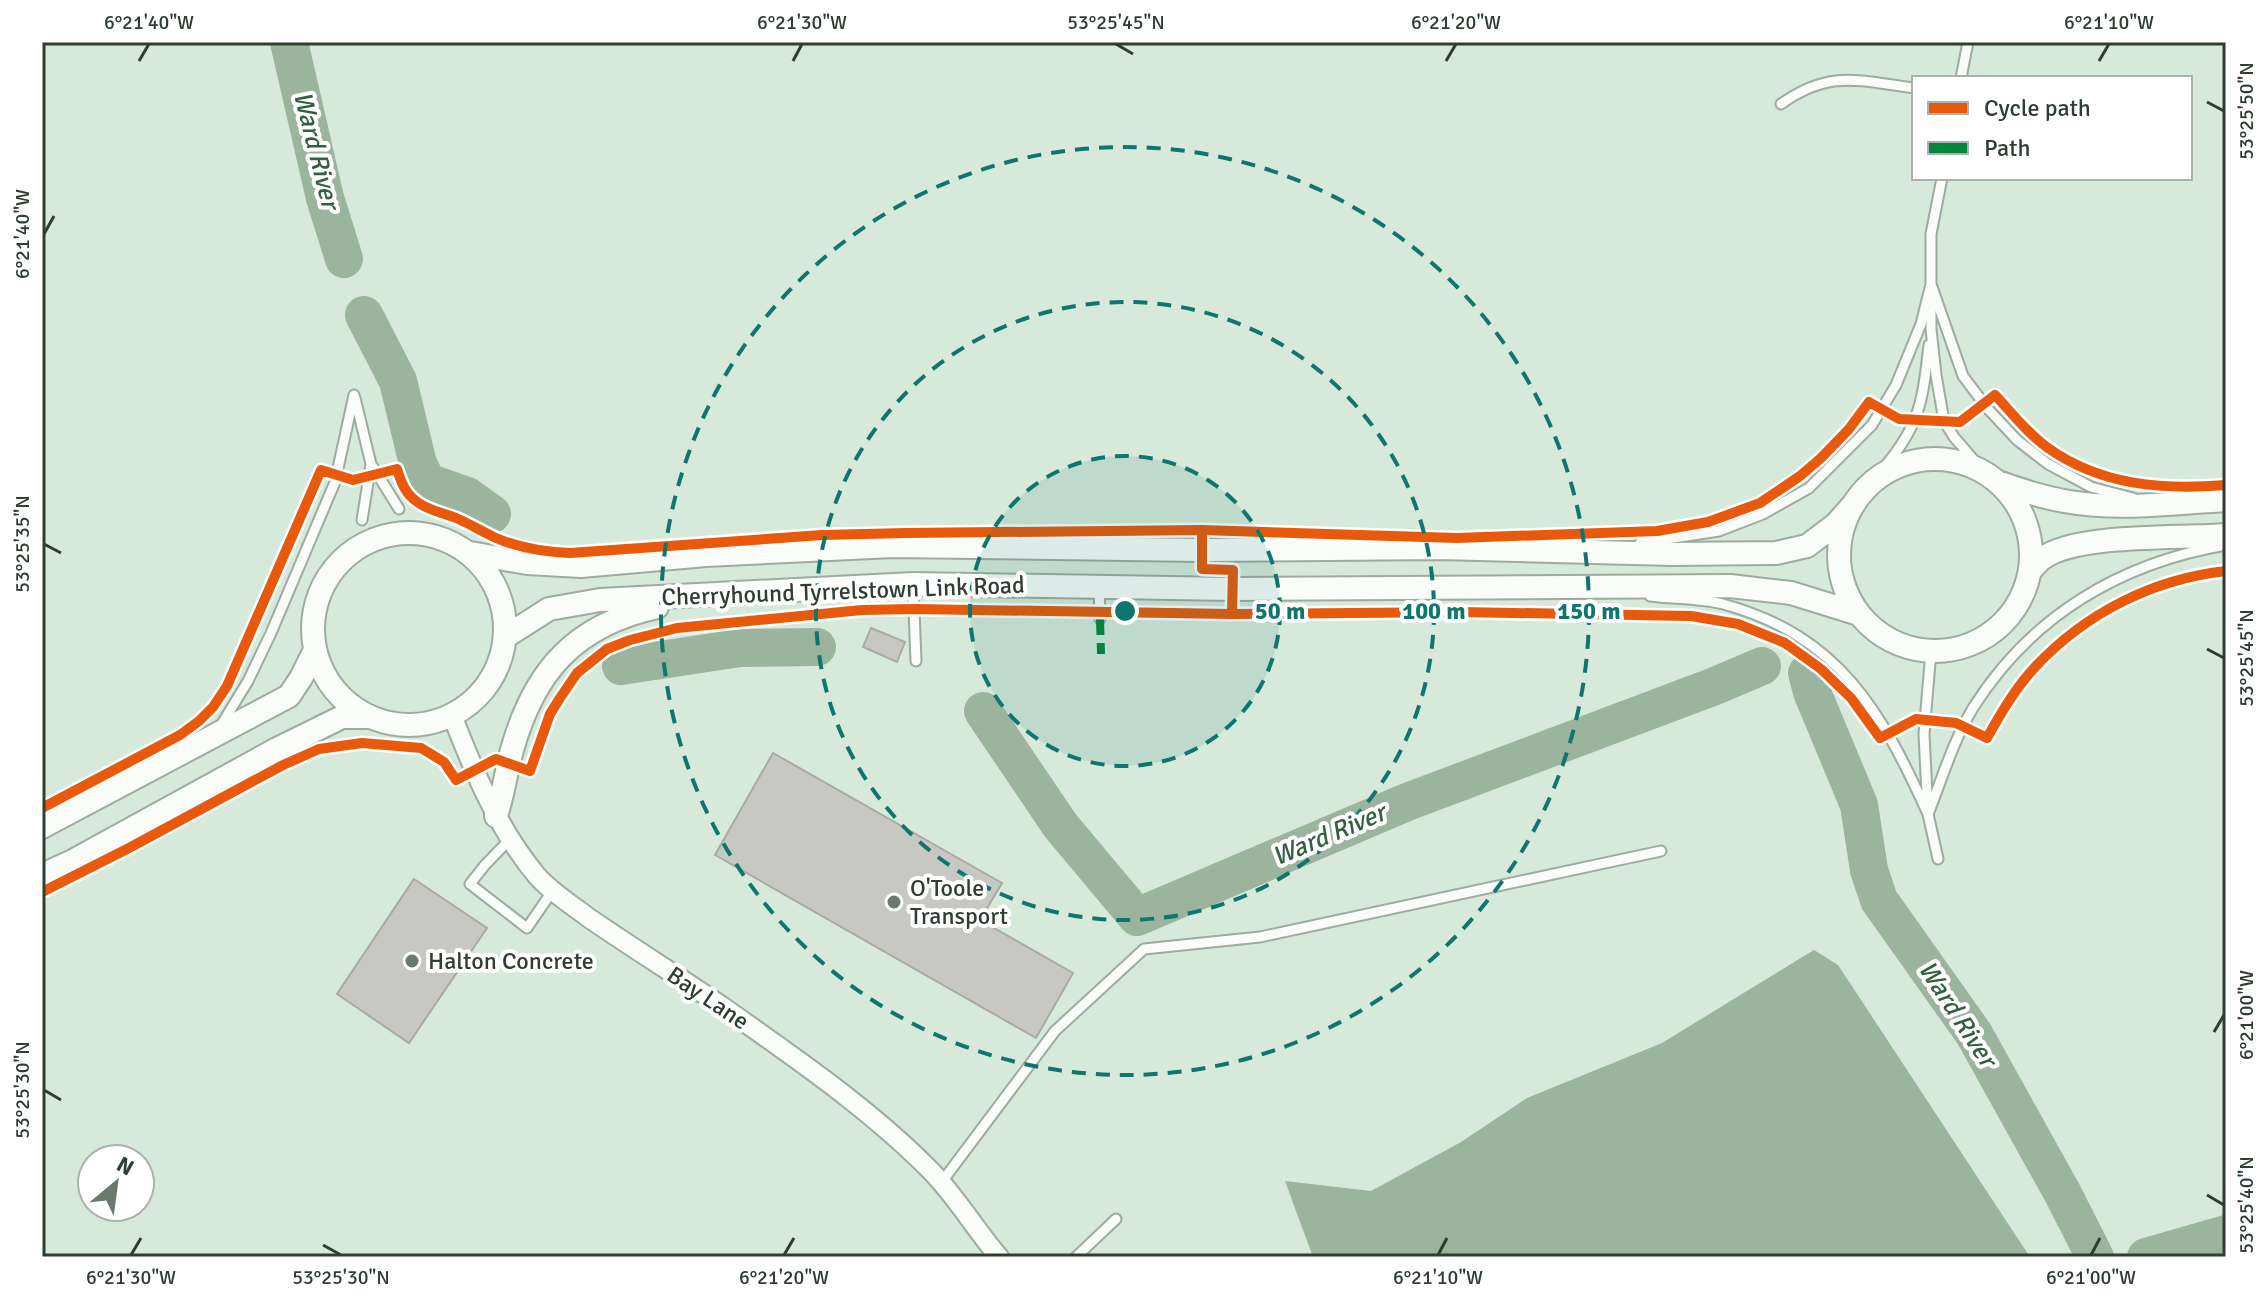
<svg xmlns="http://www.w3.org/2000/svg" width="2268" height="1299" viewBox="0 0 2268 1299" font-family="Signika,sans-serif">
<rect width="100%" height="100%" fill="#d7e9da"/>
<path fill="#9ab49e" d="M1814,950L1838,965L2030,1257H1313L1285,1181L1371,1191L1461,1142L1527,1098L1662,1043Z"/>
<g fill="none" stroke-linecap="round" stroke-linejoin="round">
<path stroke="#9ab49e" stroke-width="38" d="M289,42L325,198L344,259
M364,315L398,381L418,464L427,482L467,496L492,514
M621,666L740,648L817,647
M1807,673L1812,692L1859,805L1869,870L1879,900L1974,1034L2063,1194L2095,1257
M983,711L1060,825L1137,917L1407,802L1715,686L1762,666
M2146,1257L2226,1234"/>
</g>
<path fill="#c7c8c3" stroke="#a9aaa5" stroke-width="2" d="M871,628L905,642L897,662L863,647Z
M773,753L1002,883L980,920L1073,973L1036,1038L715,855Z
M414,879L487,928L409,1043L337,994Z"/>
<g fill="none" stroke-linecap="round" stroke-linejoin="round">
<g stroke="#9daba0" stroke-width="13">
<path id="service" d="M1961,78L1968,42
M1781,104C1830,69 1859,81 1914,88
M1942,178L1931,234V329L1936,375L1944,421L1954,437L1984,472
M1931,284L1963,376L1988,409L2017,440L2048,464L2091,487L2133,498
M355,398L371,464
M1870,484C1887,464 1904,445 1914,421C1924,398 1926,369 1929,345
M362,520L371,464L399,509
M1640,543L1719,531L1763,514L1809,488L1872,425L1896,385L1921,324L1931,284
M913,584L916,661
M1099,587L1100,619
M1650,596C1673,599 1700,598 1723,604C1840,636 1881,711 1928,814
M1931,651L1924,734L1928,814L1938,859
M220,727L248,681L271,633L335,482L354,395
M1928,814C1942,779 1953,741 1973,708C2031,616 2120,563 2226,545
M511,838L485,865L470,884L527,928L553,890
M941,1183L1055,1031L1144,949L1260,937L1661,851
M1076,1257L1116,1219"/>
</g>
<g stroke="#9daba0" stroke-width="22">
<path id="minor" d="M452,715C474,772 498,829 537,876C551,892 572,905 589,918C634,949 681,978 726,1009C795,1058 867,1107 927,1167C955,1194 974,1228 999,1257"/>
</g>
<g stroke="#9daba0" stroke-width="26">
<path id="tertiary" d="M1839 555a96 96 0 1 1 192 0a96 96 0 1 1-192 0Z
M1998,482C2020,490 2041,497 2064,501C2117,511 2173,503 2226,500
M313 629a96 96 0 1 1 192 0a96 96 0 1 1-192 0Z
M470,553L527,563L581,566L706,555L893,546L1202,550L1441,548L1672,554L1776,553L1807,546L1836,524L1852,506
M2030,571C2034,567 2038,561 2043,558C2078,533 2181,539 2226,535
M505,637L549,609L600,600L913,584L1232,589L1730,586L1791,593L1859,614
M496,816C503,795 506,772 512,750C534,671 575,625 657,607
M42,827L289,696L301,678L315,650
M42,875L73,861L277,749L342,717H369"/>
</g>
<use href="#service" stroke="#f9fcf9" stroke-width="9"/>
<use href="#minor" stroke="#f9fcf9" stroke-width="18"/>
<use href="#tertiary" stroke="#f9fcf9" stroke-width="22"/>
<path stroke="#00873e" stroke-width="8" stroke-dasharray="16 8" stroke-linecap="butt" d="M1100,619L1101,654"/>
<g stroke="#fff" stroke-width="15">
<path id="cycleway" d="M1202,530V569L1233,570L1232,614
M42,808L180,735L199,721L213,707L227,686L321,470L353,480L397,469C401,482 405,493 416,501C427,510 443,513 456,518C470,524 483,532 496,538C519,548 545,552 570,553L822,535L906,533L1202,530L1457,538L1657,531L1708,522L1760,503L1800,476L1821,458L1849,429L1869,402L1899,419L1960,422L1995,395C2012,413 2028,434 2048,448C2102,486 2163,490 2226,485
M42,892L129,848L283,765L319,749L362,743L421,748L444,762L456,780L496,759L530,771L550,714L560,698L577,673L607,649L630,640L677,628L862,610L914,609L1232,614L1460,612L1691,616L1738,624L1785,643L1821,669L1851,698L1880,738L1916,719L1956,723L1987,738C2001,713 2016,687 2036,666C2086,613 2153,579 2226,571"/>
</g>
<use href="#cycleway" stroke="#e8590c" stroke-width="10"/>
</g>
<path fill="none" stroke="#303d33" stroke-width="3" d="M1116,44L1133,54M139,61L149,44M793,61L802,44M1446,61L1456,44M2099,61L2109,44M2207,102L2224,111M44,234L54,216M44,544L61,553M2207,649L2224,658M2214,1032L2224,1015M44,1090L61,1100M2207,1195L2224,1205M323,1245L341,1255M131,1255L141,1238M784,1255L794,1238M1438,1255L1447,1238M2091,1255L2100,1238"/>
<circle cx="1125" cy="611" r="155" fill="#0f766e" fill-opacity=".12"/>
<g fill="none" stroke="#0f766e" stroke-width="4" stroke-dasharray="14 10">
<circle cx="1125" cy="611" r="155"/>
<circle cx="1125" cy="611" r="309"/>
<circle cx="1125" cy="611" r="464"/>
</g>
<g fill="#6a796d" stroke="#fff" stroke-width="3">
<circle cx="894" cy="902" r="8"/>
<circle cx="412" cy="961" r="8"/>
</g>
<g text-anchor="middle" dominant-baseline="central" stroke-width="8" stroke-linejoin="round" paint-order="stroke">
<g font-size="24" fill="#303d33" stroke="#fff">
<text transform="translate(843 591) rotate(-2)">Cherryhound Tyrrelstown Link Road</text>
<text transform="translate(708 998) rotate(34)">Bay Lane</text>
</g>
<g font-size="24" fill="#303d33" stroke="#fff" text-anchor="start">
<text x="910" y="888">O'Toole<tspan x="910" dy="28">Transport</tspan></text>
<text x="428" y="961">Halton Concrete</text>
</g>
<g font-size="26" font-style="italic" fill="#31603d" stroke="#fff">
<text transform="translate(316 150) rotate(76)">Ward River</text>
<text transform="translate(1329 835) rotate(-23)">Ward River</text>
<text transform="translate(1957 1014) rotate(57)">Ward River</text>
</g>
</g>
<circle cx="1125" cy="611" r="12" fill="#0f766e" stroke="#fff" stroke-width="4"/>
<g font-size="24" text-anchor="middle" font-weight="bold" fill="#0f766e" stroke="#fff" stroke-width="8" stroke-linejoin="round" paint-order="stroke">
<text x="1280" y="619">50 m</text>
<text x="1434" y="619">100 m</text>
<text x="1589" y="619">150 m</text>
</g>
<rect width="2268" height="1299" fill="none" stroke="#ffffff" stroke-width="88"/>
<rect x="1912" y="76" width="280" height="104" fill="#ffffff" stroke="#acb1ad" stroke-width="2"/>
<rect x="1928" y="102" width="40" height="12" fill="#e8590c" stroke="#acb1ad" stroke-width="2"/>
<text x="1984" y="116" font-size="24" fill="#303d33">Cycle path</text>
<rect x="1928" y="142" width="40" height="12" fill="#00873e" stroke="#acb1ad" stroke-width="2"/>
<text x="1984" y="156" font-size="24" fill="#303d33">Path</text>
<g transform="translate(116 1183) rotate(29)"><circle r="38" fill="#ffffff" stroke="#acb1ad" stroke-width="2"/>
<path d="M0-6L14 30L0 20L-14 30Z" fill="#6a796d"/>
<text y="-12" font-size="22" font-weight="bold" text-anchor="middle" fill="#303d33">N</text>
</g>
<rect x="44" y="44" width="2180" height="1211" fill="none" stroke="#303d33" stroke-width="3"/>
<g font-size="20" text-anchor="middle" fill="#303d33">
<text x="149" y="29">6°21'40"W</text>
<text x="802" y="29">6°21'30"W</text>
<text x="1116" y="29">53°25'45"N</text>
<text x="1456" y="29">6°21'20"W</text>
<text x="2109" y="29">6°21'10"W</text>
<text transform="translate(2246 111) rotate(-90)" y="7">53°25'50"N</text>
<text transform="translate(22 234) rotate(-90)" y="7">6°21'40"W</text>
<text transform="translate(22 544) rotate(-90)" y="7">53°25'35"N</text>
<text transform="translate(2246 658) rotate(-90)" y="7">53°25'45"N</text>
<text transform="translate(2246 1015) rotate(-90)" y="7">6°21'00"W</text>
<text transform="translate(22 1090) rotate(-90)" y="7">53°25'30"N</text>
<text transform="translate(2246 1205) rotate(-90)" y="7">53°25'40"N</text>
<text x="131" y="1284">6°21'30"W</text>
<text x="341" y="1284">53°25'30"N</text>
<text x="784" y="1284">6°21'20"W</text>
<text x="1438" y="1284">6°21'10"W</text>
<text x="2091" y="1284">6°21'00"W</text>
</g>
</svg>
